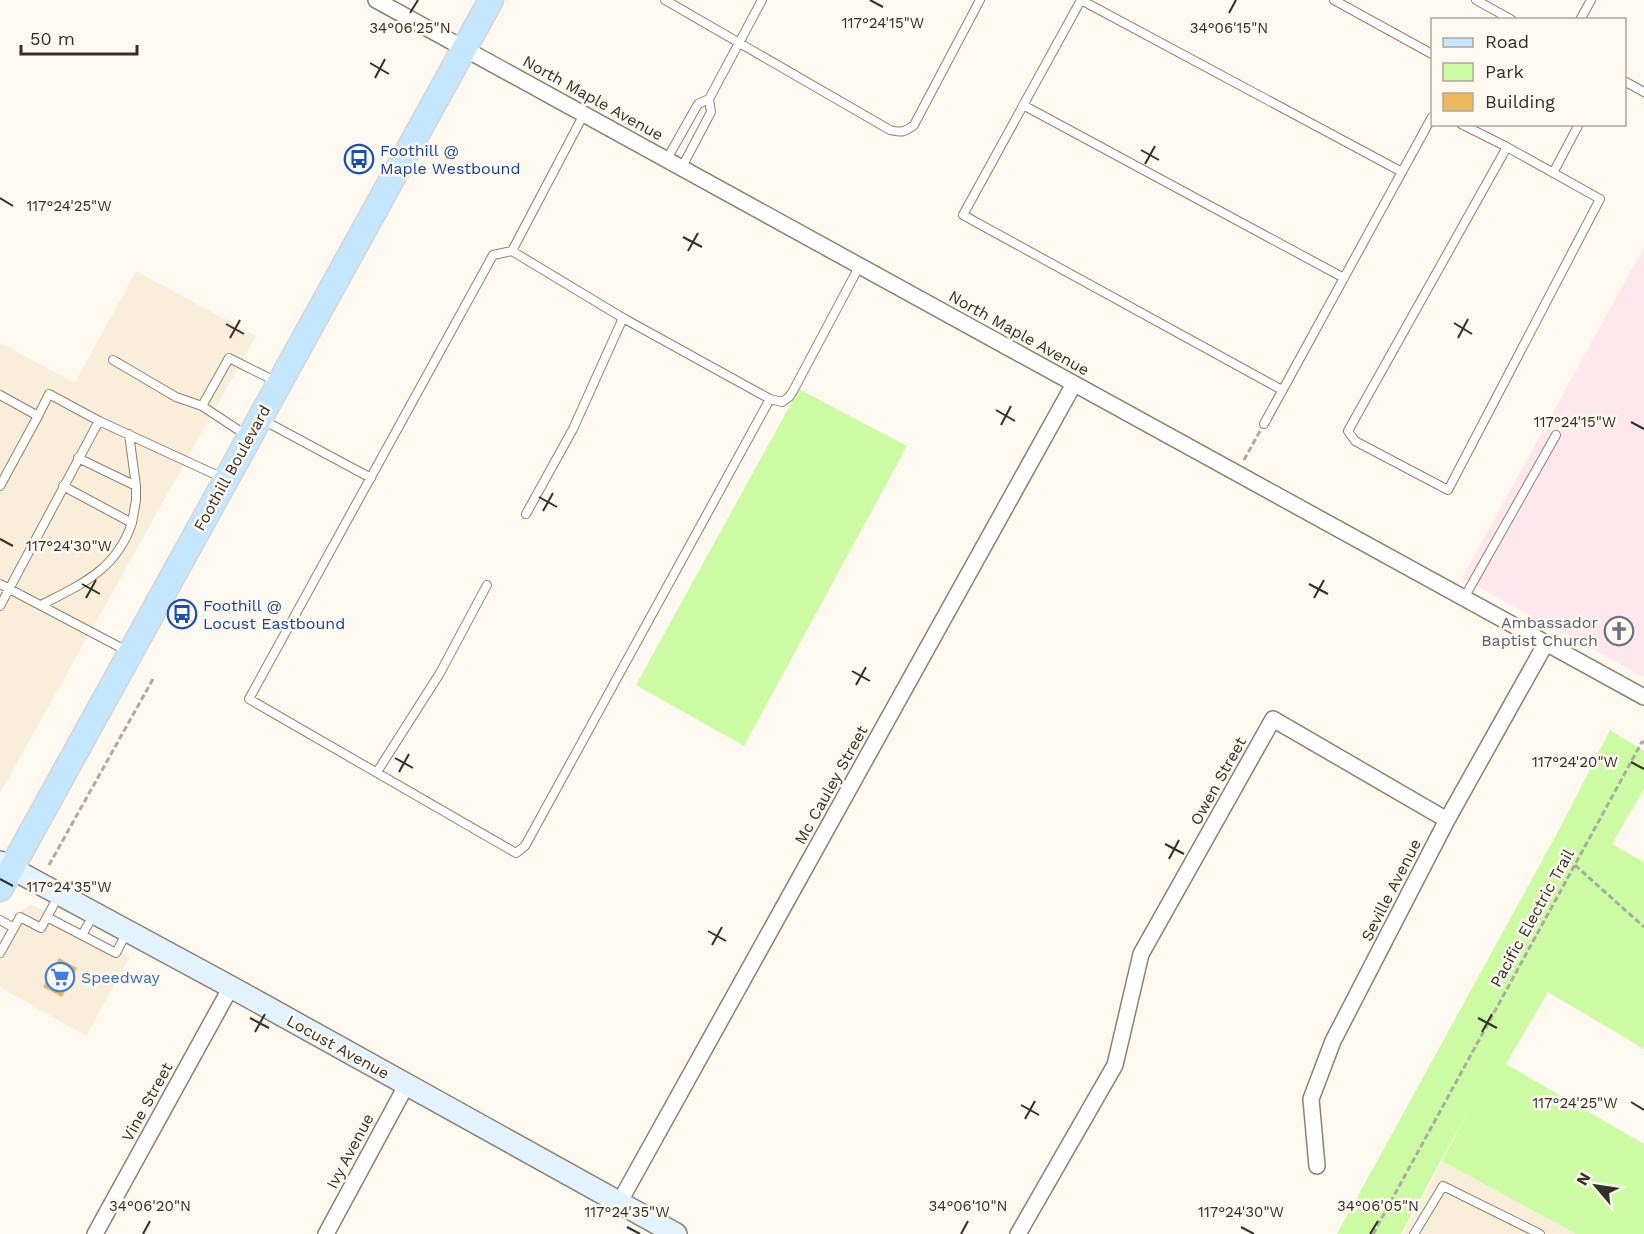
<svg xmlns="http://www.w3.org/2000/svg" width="1644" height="1234" viewBox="0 0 1644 1234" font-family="'Work Sans',sans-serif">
<rect width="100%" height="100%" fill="#fdf8f0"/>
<path fill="#f8eed9" d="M136,271L256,336L0,793V343L75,383Z
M31,904L130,957L86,1036L0,987V949L19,914Z
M1442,1161L1576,1234H1403Z"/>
<path fill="#fee8ed" d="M1644,247V676L1643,677L1462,578Z"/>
<path fill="#cdfba4" d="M799,389L907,446L744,746L636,685Z
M1610,730L1644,751V789L1612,844L1644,862V1049L1548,992L1506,1064L1644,1144V1234H1576L1442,1161L1469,1109L1401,1234H1337L1560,828Z"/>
<path fill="#efb75e" d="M59,958L77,968L62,997L43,987Z"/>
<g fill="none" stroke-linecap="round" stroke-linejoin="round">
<g stroke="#8e816f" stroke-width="10">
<path id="lane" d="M665,0L890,130C901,133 905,132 914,125L980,0
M1081,0L963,215L1282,390
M1081,0L1402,172
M1334,0L1432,54
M1476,0L1512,20
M1580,20L1591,0
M1624,81L1644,92
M1023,105L1344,278
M584,114L512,251L493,255L249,699L516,853L525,846L770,399
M1461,124L1507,147L1600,199L1448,490L1355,441L1348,431L1507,147
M667,159L698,104L709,99
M682,167L711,112L709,99L762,0
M1553,173L1579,124
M512,251L623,318
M113,360L176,397L202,406L246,435
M0,395L38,416L0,486
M202,406L229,358L277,382
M38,416L49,394L99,421
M261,419L371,478
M1264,424L1432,117
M78,458L136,486L129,434
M63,486L132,523L136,500V486
M526,514L573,429L623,318L770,399L782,402L789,397L793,391L860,265
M0,584L129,652
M1464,598L1556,435
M41,605C82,584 116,570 132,523
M0,606L99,421L225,479
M377,772L440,673L487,585
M47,917L59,895
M0,920L14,928
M82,935L94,914
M0,953L20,917L41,928L47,917L116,953L127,932
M1414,1234L1443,1186L1540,1234"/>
</g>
<g stroke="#8e816f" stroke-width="18">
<path id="street" d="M376,0L1644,697
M1317,1166L1311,1099L1333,1041L1447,820L1546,643
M619,1203L1074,384
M95,1234L231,987
M326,1234L407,1084
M1018,1234L1115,1065L1141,954L1273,719L1447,820"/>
</g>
<g stroke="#8e816f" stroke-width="24">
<path id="secondary" d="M0,862L231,987L676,1234"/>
</g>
<g stroke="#d6d5d4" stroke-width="27">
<path id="primary" d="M0,889L491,0"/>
</g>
<path stroke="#afaaa2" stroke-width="3" stroke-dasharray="6 3" stroke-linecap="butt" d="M1244,460L1260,431
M49,865L153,679
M1575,865L1644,927
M1373,1234L1642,742H1644"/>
<use href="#lane" stroke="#fff" stroke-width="8"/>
<use href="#street" stroke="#fff" stroke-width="15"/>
<use href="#secondary" stroke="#e2f3fe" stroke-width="21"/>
<use href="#primary" stroke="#c4e6fe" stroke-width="24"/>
</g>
<path fill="none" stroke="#342f27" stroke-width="2" d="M870,0L883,7M410,13L418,0M1229,13L1236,0M370,63L389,74M375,78L385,59M1141,150L1159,160M1145,164L1155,146M0,198L13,206M683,237L702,247M688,251L698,233M1454,323L1472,334M226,324L244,334M230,338L240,320M1458,338L1468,319M996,410L1015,421M1631,422L1644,429M1001,425L1011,406M539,497L557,507M543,511L553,493M0,539L13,546M82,584L100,594M1309,584L1328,594M86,598L96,580M1314,598L1324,580M852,671L870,681M856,685L866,667M395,758L413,768M1631,762L1644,769M399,772L409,754M1165,844L1184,854M1169,859L1179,840M0,879L13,886M708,931L726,941M712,945L722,927M250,1018L269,1028M1478,1018L1497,1028M255,1032L265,1014M1482,1032L1492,1014M1631,1102L1644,1110M1021,1105L1039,1115M1025,1119L1035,1101M627,1227L640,1234M1241,1227L1254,1234M143,1234L150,1221M961,1234L968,1221M1370,1234L1378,1221"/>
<defs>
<g id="bus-ring" transform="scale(1.5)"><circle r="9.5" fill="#fdf8f0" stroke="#1a4fb4" stroke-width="1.5"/><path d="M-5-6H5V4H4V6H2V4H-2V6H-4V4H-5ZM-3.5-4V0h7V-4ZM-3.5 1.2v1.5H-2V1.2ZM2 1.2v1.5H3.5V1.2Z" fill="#1a4fb4"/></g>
<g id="church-ring" transform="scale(1.5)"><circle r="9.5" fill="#fdf8f0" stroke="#6b7280" stroke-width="1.5"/><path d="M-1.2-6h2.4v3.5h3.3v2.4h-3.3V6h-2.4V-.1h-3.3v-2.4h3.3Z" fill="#6b7280"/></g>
<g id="supermarket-ring" transform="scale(1.5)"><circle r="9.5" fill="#fdf8f0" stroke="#3f7fe0" stroke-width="1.5"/><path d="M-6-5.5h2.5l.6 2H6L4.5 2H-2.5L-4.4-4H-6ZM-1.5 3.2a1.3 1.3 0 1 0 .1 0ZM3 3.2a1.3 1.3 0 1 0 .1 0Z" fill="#3f7fe0"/></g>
</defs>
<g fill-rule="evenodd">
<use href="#bus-ring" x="359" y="159"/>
<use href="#bus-ring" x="182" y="614"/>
<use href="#church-ring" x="1619" y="631"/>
<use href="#supermarket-ring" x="60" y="977"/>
</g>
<g text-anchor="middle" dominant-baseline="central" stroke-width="5" stroke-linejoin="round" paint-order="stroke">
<g font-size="16" fill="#342f27" stroke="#fdf8f0">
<text transform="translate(593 98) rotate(29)">North Maple Avenue</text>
<text transform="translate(1019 333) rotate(29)">North Maple Avenue</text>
<text transform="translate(232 468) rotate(-61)">Foothill Boulevard</text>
<text transform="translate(1218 781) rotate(-61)">Owen Street</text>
<text transform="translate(831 785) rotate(-61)">Mc Cauley Street</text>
<text transform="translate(1391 890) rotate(-63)">Seville Avenue</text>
<text transform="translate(1532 918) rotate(-61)">Pacific Electric Trail</text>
<text transform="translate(338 1047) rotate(29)">Locust Avenue</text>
<text transform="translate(147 1102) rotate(-61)">Vine Street</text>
<text transform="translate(350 1151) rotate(-62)">Ivy Avenue</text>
</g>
<g font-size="16" fill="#164399" stroke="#fdf8f0" text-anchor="start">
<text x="380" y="150">Foothill @<tspan x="380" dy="18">Maple Westbound</tspan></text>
<text x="203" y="605">Foothill @<tspan x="203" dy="18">Locust Eastbound</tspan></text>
</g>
<g font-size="16" fill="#5b616d" stroke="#fdf8f0" text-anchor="end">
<text x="1598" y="622">Ambassador<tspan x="1598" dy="18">Baptist Church</tspan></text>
</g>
<g font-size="16" fill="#366cbe" stroke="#fdf8f0" text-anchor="start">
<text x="81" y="977">Speedway</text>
</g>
</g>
<g font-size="15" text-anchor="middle" fill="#342f27" stroke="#fdf8f0" stroke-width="5" stroke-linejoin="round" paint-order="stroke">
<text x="883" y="28">117°24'15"W</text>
<text x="410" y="33">34°06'25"N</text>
<text x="1229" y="33">34°06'15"N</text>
<text x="69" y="211">117°24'25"W</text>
<text x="1575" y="427">117°24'15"W</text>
<text x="69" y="551">117°24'30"W</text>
<text x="1575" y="767">117°24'20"W</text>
<text x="69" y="892">117°24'35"W</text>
<text x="1575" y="1108">117°24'25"W</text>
<text x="150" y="1211">34°06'20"N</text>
<text x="968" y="1211">34°06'10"N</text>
<text x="1378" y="1211">34°06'05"N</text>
<text x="627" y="1217">117°24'35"W</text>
<text x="1241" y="1217">117°24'30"W</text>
</g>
<rect x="1431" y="18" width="195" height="108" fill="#fdf8f0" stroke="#ada8a0" stroke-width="1.5"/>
<rect x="1443" y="38" width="30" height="9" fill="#c4e6fe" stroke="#ada8a0" stroke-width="1.5"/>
<text x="1485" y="48" font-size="18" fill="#342f27">Road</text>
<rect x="1443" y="63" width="30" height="18" fill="#cdfba4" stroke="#ada8a0" stroke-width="1.5"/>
<text x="1485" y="78" font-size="18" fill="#342f27">Park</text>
<rect x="1443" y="93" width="30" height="18" fill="#efb75e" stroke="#ada8a0" stroke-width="1.5"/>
<text x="1485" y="108" font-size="18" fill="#342f27">Building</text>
<g transform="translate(1596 1186) rotate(299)" stroke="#fdf8f0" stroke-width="4.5" paint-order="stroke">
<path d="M0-4.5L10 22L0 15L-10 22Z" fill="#342f27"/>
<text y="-9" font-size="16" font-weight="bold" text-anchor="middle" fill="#342f27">N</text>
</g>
<path d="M21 45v9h116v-9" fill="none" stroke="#342f27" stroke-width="3"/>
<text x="30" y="45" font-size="18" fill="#342f27" stroke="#fdf8f0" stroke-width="4.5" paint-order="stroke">50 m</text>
</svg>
